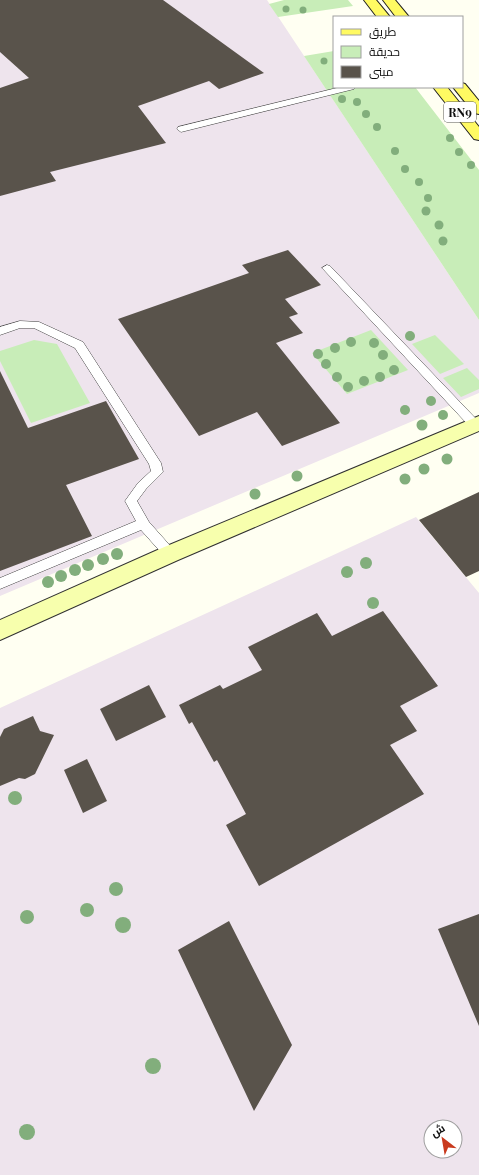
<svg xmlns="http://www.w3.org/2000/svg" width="479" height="1175" viewBox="0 0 479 1175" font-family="'Playfair Display',Cairo,serif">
<rect width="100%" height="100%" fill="#fffff2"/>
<path fill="#eee4ed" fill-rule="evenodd" d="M0,0H267L479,320V393L0,596Z
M416,517L479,593V1175H0V708ZM431,1127H455V1151H431Z"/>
<path fill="#c8edb8" d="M284,0H348L353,6L278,17L269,4Z
M334,51V87H415L479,170V320L304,56Z
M371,330L408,370L347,394L312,353Z
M435,335L464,364L440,374L412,344Z
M34,340L57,344L90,403L31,423L0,361V351Z
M467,368L479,380V389L461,397L443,378Z"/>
<path fill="#59534b" d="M0,0H163L264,73L219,89L209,81L138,106L166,143L50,172L56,181L0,196V88L29,78L0,52Z
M288,250L321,285L285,299L298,314L289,317L303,333L276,343L340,423L282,446L257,412L199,436L118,319L249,273L242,265Z
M0,371L28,428L106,401L139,459L66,485L92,536L0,571Z
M479,492V571L466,577L419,520Z
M383,611L438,686L400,706L417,731L390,745L424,794L259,886L226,825L246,814L217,760L214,762L192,722L189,724L179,705L220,685L223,689L262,670L248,647L317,613L332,636Z
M149,685L166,717L116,741L100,709Z
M33,716L40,731L54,735L35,774L25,779L19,778L0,786V737L4,729Z
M87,759L107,801L83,813L64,770Z
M479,914V1026L438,929Z
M229,921L292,1045L254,1111L178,950Z"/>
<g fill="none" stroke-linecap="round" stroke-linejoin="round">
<g stroke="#424242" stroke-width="1">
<path id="lane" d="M341,87H355L354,89L181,132L177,129L178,127Z
M327,265L330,266L479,422V428L475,429L471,428L324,270L322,268Z
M20,321L39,322L83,342L161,463L163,472L146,489L137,501L149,522L174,550L176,554L174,558L170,559L166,558L141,530L0,589V578L136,521L125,501L138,483L151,471L149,464L75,348L34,328H20L0,335V327Z"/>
</g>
<g stroke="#313131" stroke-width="2">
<path id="secondary" d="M479,416V431L178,560L0,640V620L162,548Z"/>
</g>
<g stroke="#202020" stroke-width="2">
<path id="primary" d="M364,0H376L390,17H377Z
M383,0H395L409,17H396Z
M462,83L465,84L479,101V114L474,113L453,87H462Z
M433,87H447L479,127V140L474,139Z"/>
</g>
<use href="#lane" fill="#fff" fill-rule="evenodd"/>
<use href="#secondary" fill="#f7ffad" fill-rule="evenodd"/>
<use href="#primary" fill="#fffa62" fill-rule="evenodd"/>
</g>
<g fill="#82ae7c">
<circle cx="286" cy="9" r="3.5"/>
<circle cx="303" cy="10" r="3.5"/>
<circle cx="324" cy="61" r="3.5"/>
<circle cx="342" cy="99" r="4"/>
<circle cx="357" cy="102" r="4"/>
<circle cx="366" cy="114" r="4"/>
<circle cx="377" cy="127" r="4"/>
<circle cx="450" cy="138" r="4"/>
<circle cx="395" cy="151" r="4"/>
<circle cx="459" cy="152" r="4"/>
<circle cx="471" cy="165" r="4"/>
<circle cx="405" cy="169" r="4"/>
<circle cx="419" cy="182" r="4"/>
<circle cx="428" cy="198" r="4"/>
<circle cx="426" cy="211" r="4.5"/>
<circle cx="439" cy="225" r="4.5"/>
<circle cx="443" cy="241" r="4.5"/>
<circle cx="410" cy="336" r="5"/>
<circle cx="351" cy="342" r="5"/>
<circle cx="374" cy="343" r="5"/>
<circle cx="335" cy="348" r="5"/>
<circle cx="318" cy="354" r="5"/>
<circle cx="383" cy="355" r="5"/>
<circle cx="326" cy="364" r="5"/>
<circle cx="394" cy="370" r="5"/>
<circle cx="337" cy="377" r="5"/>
<circle cx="380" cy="377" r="5"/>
<circle cx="364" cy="381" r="5"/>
<circle cx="348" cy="387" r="5"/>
<circle cx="431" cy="401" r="5"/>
<circle cx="405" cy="410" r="5"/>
<circle cx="443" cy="415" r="5"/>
<circle cx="422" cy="425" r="5.5"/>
<circle cx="447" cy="459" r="5.5"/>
<circle cx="424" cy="469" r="5.5"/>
<circle cx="297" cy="476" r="5.5"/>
<circle cx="405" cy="479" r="5.5"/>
<circle cx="255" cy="494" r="5.5"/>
<circle cx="117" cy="554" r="6"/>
<circle cx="103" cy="559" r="6"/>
<circle cx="366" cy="563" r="6"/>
<circle cx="88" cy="565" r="6"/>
<circle cx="75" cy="570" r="6"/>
<circle cx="347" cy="572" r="6"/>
<circle cx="61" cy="576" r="6"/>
<circle cx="48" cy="582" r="6"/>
<circle cx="373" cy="603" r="6"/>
<circle cx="15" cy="798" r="7"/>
<circle cx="116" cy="889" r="7"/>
<circle cx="87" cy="910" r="7"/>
<circle cx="27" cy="917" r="7"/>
<circle cx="123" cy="925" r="8"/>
<circle cx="153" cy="1066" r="8"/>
<circle cx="27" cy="1132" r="8"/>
</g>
<g text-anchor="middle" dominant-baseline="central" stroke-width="4" stroke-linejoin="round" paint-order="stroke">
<rect fill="#fff" stroke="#575757" stroke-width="1" x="444" y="102" width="32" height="20" rx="3"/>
<g font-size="12" font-weight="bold" fill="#0f0f0f">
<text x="460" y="112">RN9</text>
</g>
</g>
<rect x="333" y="16" width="130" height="72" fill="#ffffff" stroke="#9f9f9f"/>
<rect x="341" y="29" width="20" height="6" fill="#fffa62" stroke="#9f9f9f"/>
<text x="369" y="36" font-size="12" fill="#0f0f0f">طريق</text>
<rect x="341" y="46" width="20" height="12" fill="#c8edb8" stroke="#9f9f9f"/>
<text x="369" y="56" font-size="12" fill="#0f0f0f">حديقة</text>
<rect x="341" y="66" width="20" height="12" fill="#59534b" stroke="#9f9f9f"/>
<text x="369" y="76" font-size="12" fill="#0f0f0f">مبنى</text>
<g transform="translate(443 1139) rotate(329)"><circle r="19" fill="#ffffff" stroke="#9f9f9f"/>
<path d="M0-3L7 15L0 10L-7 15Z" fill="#c93a1e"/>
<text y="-6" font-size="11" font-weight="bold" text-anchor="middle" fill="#0f0f0f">ش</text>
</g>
</svg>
